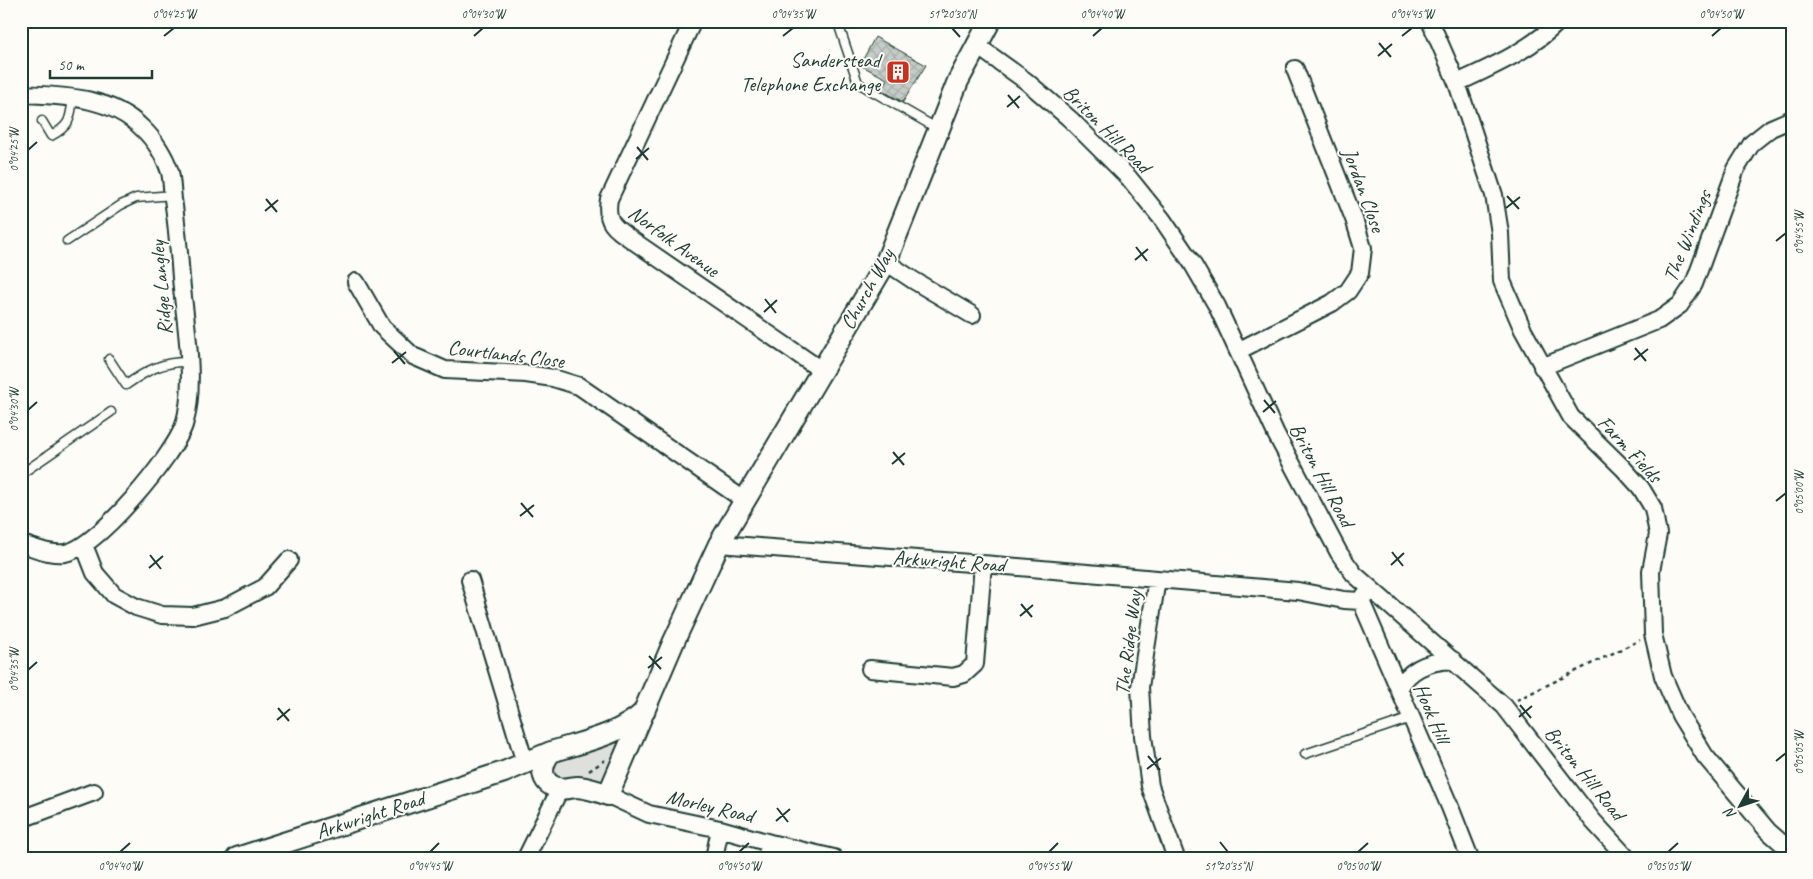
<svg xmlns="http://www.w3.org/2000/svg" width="1813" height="879" viewBox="0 0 1813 879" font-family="Caveat,sans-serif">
<defs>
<pattern id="building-cross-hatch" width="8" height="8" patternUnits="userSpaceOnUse" patternTransform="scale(1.25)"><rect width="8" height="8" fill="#c6cdc7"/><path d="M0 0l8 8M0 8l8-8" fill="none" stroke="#aab1ac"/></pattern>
</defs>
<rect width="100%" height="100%" fill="#fdfcf7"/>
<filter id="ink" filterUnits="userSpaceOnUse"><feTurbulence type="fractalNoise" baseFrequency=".02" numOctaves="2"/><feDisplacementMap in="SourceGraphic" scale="10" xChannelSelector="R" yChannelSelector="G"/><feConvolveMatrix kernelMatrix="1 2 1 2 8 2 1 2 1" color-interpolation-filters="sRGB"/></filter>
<g filter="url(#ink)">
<path fill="#dde0db" stroke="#7e8e88" d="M615,740L620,749L608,782L563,789L547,768L551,758Z"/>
<path fill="url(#building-cross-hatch)" stroke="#1f3d34" d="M875,37L926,65L903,102L881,90L887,79L860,65Z"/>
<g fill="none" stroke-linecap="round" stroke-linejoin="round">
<g stroke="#1f3d34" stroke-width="11">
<path id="service" d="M840,29L858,83L938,129
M42,121L51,136C71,125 70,119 73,98
M67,241L121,205L136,198L173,195
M109,359L126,385C146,371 163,361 188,362
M21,474L111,412
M1305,754L1411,718"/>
</g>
<g stroke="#1f3d34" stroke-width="20">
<path id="minor" d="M693,21L609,199C605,222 614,228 632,240L821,370
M1430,21L1457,83L1494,195L1500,233L1502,281L1523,330L1571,417L1623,468L1641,488L1653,508L1658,534L1651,571L1653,634L1663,676L1680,715L1705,756L1768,831L1792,852
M976,45L1026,81L1070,119L1129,178L1162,219L1192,263L1217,306L1276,434L1339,553L1354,574L1504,706L1593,821L1627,858
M1457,83C1493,66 1531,50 1559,21
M21,94C63,96 110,96 142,128C154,139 165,156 170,172C172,181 172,190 173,199C177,225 179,251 181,278C185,322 197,383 184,425C174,455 97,549 65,553C50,555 36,548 21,544
M886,262L913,280L972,315
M356,282L382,327L413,356L445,370L526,374L553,378L579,386L744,500
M1238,351L1332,303L1348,291L1360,273L1363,248L1354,219L1295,69
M1542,367L1659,320L1680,305L1694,284L1736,169L1752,143L1771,128L1792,119
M719,544L983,564L1157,579L1298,591L1344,600L1361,601
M84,545L95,573L114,595L136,607L162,615L193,616L225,608L265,587L289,560
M1157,579L1140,687L1143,736L1150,786L1176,858
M470,580L525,763
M1366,593L1361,601L1450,807L1470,858
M870,669L953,677L964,674L975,664L983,564
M1399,689C1409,668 1430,661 1453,660
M608,795L649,814L720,829L770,843L834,858
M21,819L94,792
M526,858L560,789
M714,858L720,829
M766,858L770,843"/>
</g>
<g stroke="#1f3d34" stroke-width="24">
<path id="tertiary" d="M644,712C620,735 582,742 551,752C540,765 539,783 558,788C564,790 571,787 578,787C588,788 598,791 608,795L674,641L719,544L886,262L958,81L990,21
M237,858L504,772L551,752"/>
</g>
<path stroke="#1f3d34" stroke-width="2.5" stroke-dasharray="4 4" stroke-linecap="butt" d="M1517,700L1640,640
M589,771L605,760"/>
<use href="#service" stroke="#fdfcf7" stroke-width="8"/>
<use href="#minor" stroke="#fdfcf7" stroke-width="16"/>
<use href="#tertiary" stroke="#fdfcf7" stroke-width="20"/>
</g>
</g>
<path fill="none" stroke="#1f3d34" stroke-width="2" d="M952,28L960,37M164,36L174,28M474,36L483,28M783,36L793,28M1093,36L1102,28M1402,36L1412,28M1712,36L1721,28M1379,43L1391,57M1378,56L1392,44M1008,95L1019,108M1007,107L1020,96M637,147L648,160M28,150L37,142M636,159L649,148M1507,196L1519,209M266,199L277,212M1506,208L1520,197M265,211L278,200M1776,241L1786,233M1136,247L1147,261M1135,260L1148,249M765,299L776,313M764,312L777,300M1635,348L1646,361M394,351L405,364M1634,360L1648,349M392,363L406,352M1264,400L1275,413M28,410L37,402M1263,412L1276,401M893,452L904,465M892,464L905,453M1776,501L1786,493M521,503L533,517M520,516L534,505M1392,552L1403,566M150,555L161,569M1391,565L1404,553M149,568L163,556M1021,604L1032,617M1020,616L1033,605M649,656L661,669M648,668L662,657M28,670L37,662M1520,705L1531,718M278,708L289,721M1519,717L1532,706M277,720L290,709M1148,756L1160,770M1776,761L1786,753M1147,769L1161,758M777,808L788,822M776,821L790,809M1220,842L1228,852M120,852L130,843M430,852L439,843M739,852L749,843M1049,852L1058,843M1358,852L1368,843M1668,852L1678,843"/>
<defs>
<g id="building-square" transform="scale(1.25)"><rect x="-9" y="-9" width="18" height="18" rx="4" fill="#c8321e" stroke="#fdfcf7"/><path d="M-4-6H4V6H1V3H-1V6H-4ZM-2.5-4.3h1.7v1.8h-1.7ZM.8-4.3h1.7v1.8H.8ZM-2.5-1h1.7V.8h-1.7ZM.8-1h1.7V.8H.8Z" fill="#fff"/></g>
</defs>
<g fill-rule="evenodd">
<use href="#building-square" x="898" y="72"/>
</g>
<g text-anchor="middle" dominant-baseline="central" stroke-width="4" stroke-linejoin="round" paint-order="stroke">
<g font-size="21" fill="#1f3d34" stroke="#fdfcf7" text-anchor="end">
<text x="880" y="60">Sanderstead<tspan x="880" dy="24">Telephone Exchange</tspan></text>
</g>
<g font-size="21" fill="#1f3d34" stroke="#fdfcf7">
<text transform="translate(1107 129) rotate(45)">Briton Hill Road</text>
<text transform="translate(1364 190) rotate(70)">Jordan Close</text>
<text transform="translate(1687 236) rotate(-68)">The Windings</text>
<text transform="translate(674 241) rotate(36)">Norfolk Avenue</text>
<text transform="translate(161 288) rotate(-95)">Ridge Langley</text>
<text transform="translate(867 289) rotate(-61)">Church Way</text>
<text transform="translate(506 354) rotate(7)">Courtlands Close</text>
<text transform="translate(1630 449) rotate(47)">Farm Fields</text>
<text transform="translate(1322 475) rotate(62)">Briton Hill Road</text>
<text transform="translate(949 561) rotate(4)">Arkwright Road</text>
<text transform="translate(1128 643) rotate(-83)">The Ridge Way</text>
<text transform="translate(1432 713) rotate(67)">Hook Hill</text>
<text transform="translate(1585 773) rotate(51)">Briton Hill Road</text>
<text transform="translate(710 806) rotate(13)">Morley Road</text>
<text transform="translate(370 815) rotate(-18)">Arkwright Road</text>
</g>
</g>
<rect width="1813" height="879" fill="none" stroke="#fdfcf7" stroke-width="55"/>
<g transform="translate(1740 806) rotate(230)" stroke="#fdfcf7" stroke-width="4" paint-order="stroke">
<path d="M0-4L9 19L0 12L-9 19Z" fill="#1f3d34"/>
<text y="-8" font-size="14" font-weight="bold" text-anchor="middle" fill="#1f3d34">N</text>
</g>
<path d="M50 70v8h102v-8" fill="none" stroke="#1f3d34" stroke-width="2.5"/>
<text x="58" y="70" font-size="15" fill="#1f3d34" stroke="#fdfcf7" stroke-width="4" paint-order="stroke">50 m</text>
<rect x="28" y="28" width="1758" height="824" fill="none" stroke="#1f3d34" stroke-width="2"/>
<g font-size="12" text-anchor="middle" fill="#1f3d34">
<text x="174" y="18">0°04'25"W</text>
<text x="483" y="18">0°04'30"W</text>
<text x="793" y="18">0°04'35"W</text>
<text x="952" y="18">51°20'30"N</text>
<text x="1102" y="18">0°04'40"W</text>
<text x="1412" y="18">0°04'45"W</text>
<text x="1721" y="18">0°04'50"W</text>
<text transform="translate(14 150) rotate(-90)" y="4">0°04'25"W</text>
<text transform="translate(1799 233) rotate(-90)" y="4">0°04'55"W</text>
<text transform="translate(14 410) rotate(-90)" y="4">0°04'30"W</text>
<text transform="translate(1799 493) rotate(-90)" y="4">0°05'00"W</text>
<text transform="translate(14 670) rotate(-90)" y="4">0°04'35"W</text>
<text transform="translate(1799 753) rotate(-90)" y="4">0°05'05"W</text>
<text x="120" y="870">0°04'40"W</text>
<text x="430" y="870">0°04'45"W</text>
<text x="739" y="870">0°04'50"W</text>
<text x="1049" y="870">0°04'55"W</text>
<text x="1228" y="870">51°20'35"N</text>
<text x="1358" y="870">0°05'00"W</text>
<text x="1668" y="870">0°05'05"W</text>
</g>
</svg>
